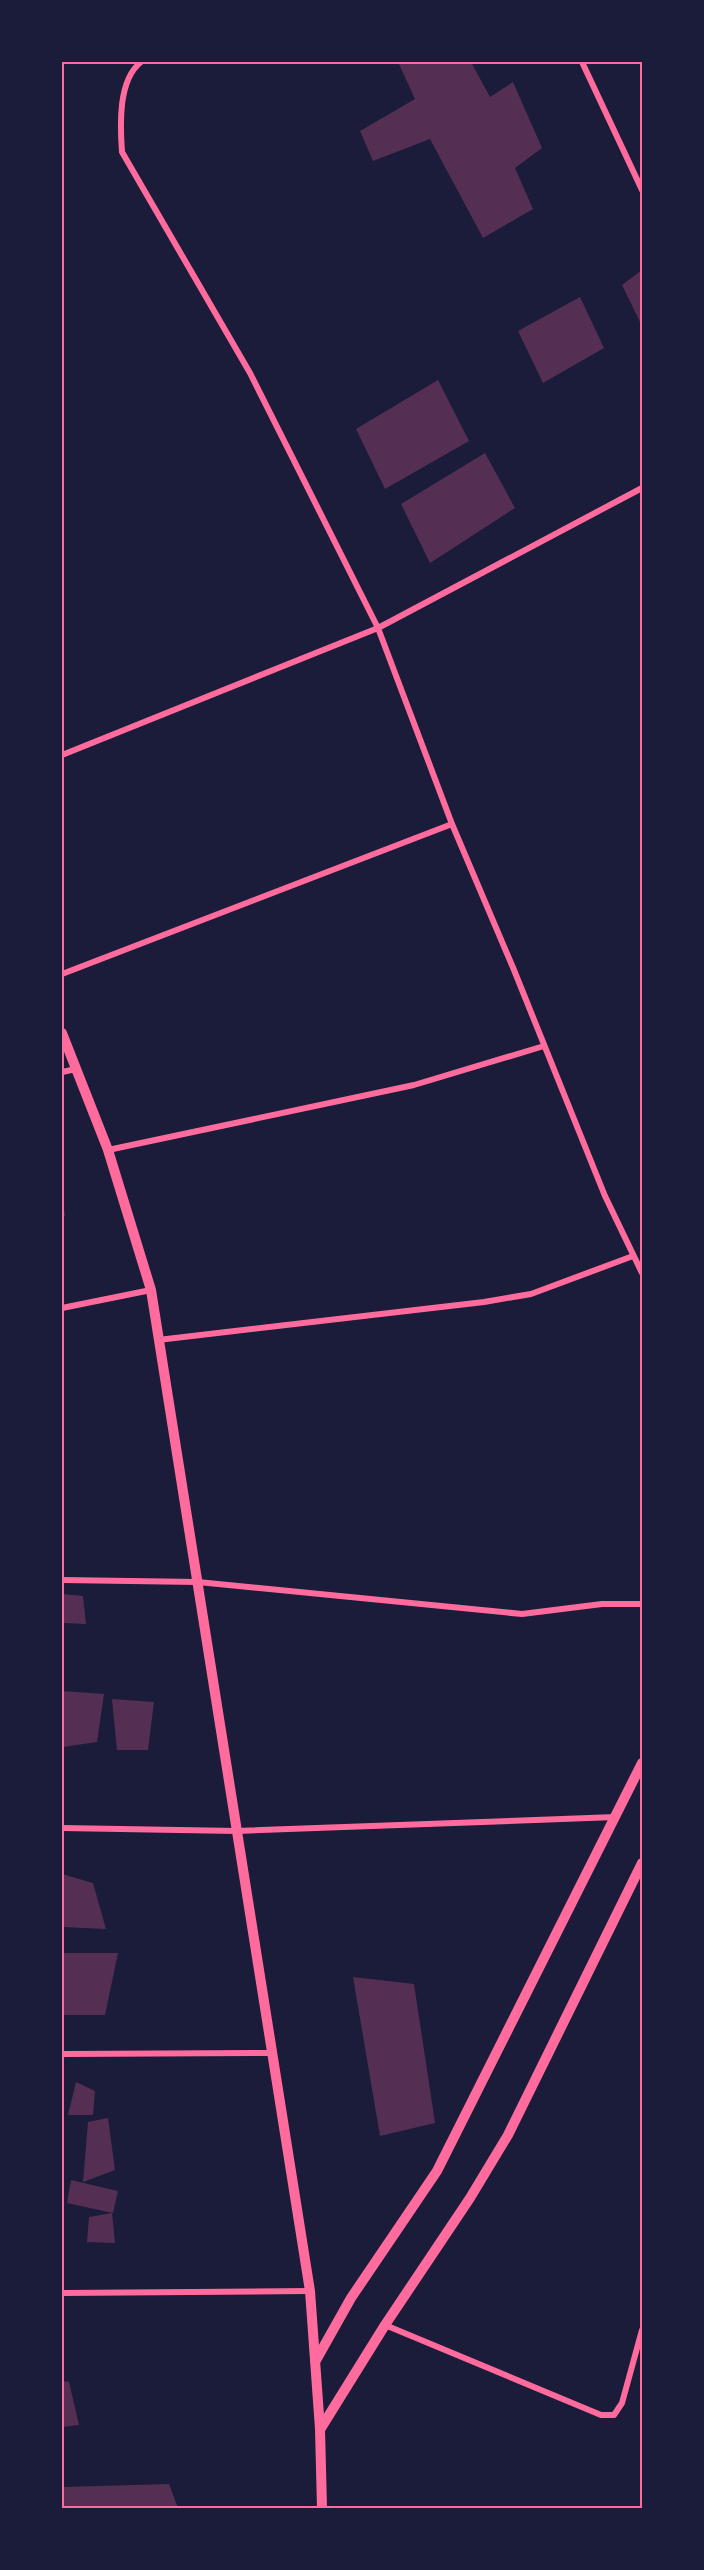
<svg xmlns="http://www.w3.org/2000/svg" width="704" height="2570" viewBox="0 0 704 2570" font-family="Poppins,sans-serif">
<rect width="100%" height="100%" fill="#1b1b3a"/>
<path fill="#542f53" d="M398,62H471L490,97L513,82L542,148L515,168L533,209L483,238L430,139L373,161L360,131L415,99Z
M642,270V326L622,285Z
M580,297L604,348L543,383L518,331Z
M438,380L469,441L385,489L356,429Z
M485,453L515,508L430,563L401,504Z
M62,1196L65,1216L62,1217Z
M62,1594L83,1596L86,1624L62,1623Z
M62,1691L104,1694L97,1742L63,1747Z
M112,1699L154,1702L148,1750H117Z
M62,1874L93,1883L106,1929L62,1927Z
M62,1953H118L105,2015H62Z
M353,1977L414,1984L435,2123L380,2136Z
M76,2082L95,2091L93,2115H68Z
M108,2118L115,2170L83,2182L88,2122Z
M71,2180L118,2191L113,2213L67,2203Z
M112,2213L115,2243L87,2242L89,2217Z
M62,2381L69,2382L79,2425L62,2427Z
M169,2484L178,2508H62V2487Z"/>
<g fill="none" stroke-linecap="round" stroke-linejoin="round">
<path stroke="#ff6b9d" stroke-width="6" d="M141,62C118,80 120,125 122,152L250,373L378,628L452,824L514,970L605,1196L642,1273
M582,62L642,190
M62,755L378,628L642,488
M62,974L452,824
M62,1072L76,1069
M108,1150L414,1085L544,1046
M62,1308L151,1290
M158,1340L484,1302L531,1294L633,1256
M62,1580L198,1582L522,1614L602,1604H642
M62,1828L237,1831L616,1817
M62,2054L272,2053
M62,2293L310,2291
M385,2325L601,2415H614L622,2403L642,2330"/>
<path stroke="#ff6b9d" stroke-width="10" d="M62,1033L108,1150L151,1290L310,2291L320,2429L322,2508
M315,2362L351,2298L437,2171L642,1763
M321,2428L385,2325L470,2198L508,2135L642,1863"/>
</g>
<rect width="704" height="2570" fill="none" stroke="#1b1b3a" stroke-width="126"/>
<rect x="63" y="63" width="578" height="2444" fill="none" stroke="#ff6b9d" stroke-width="2"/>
</svg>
